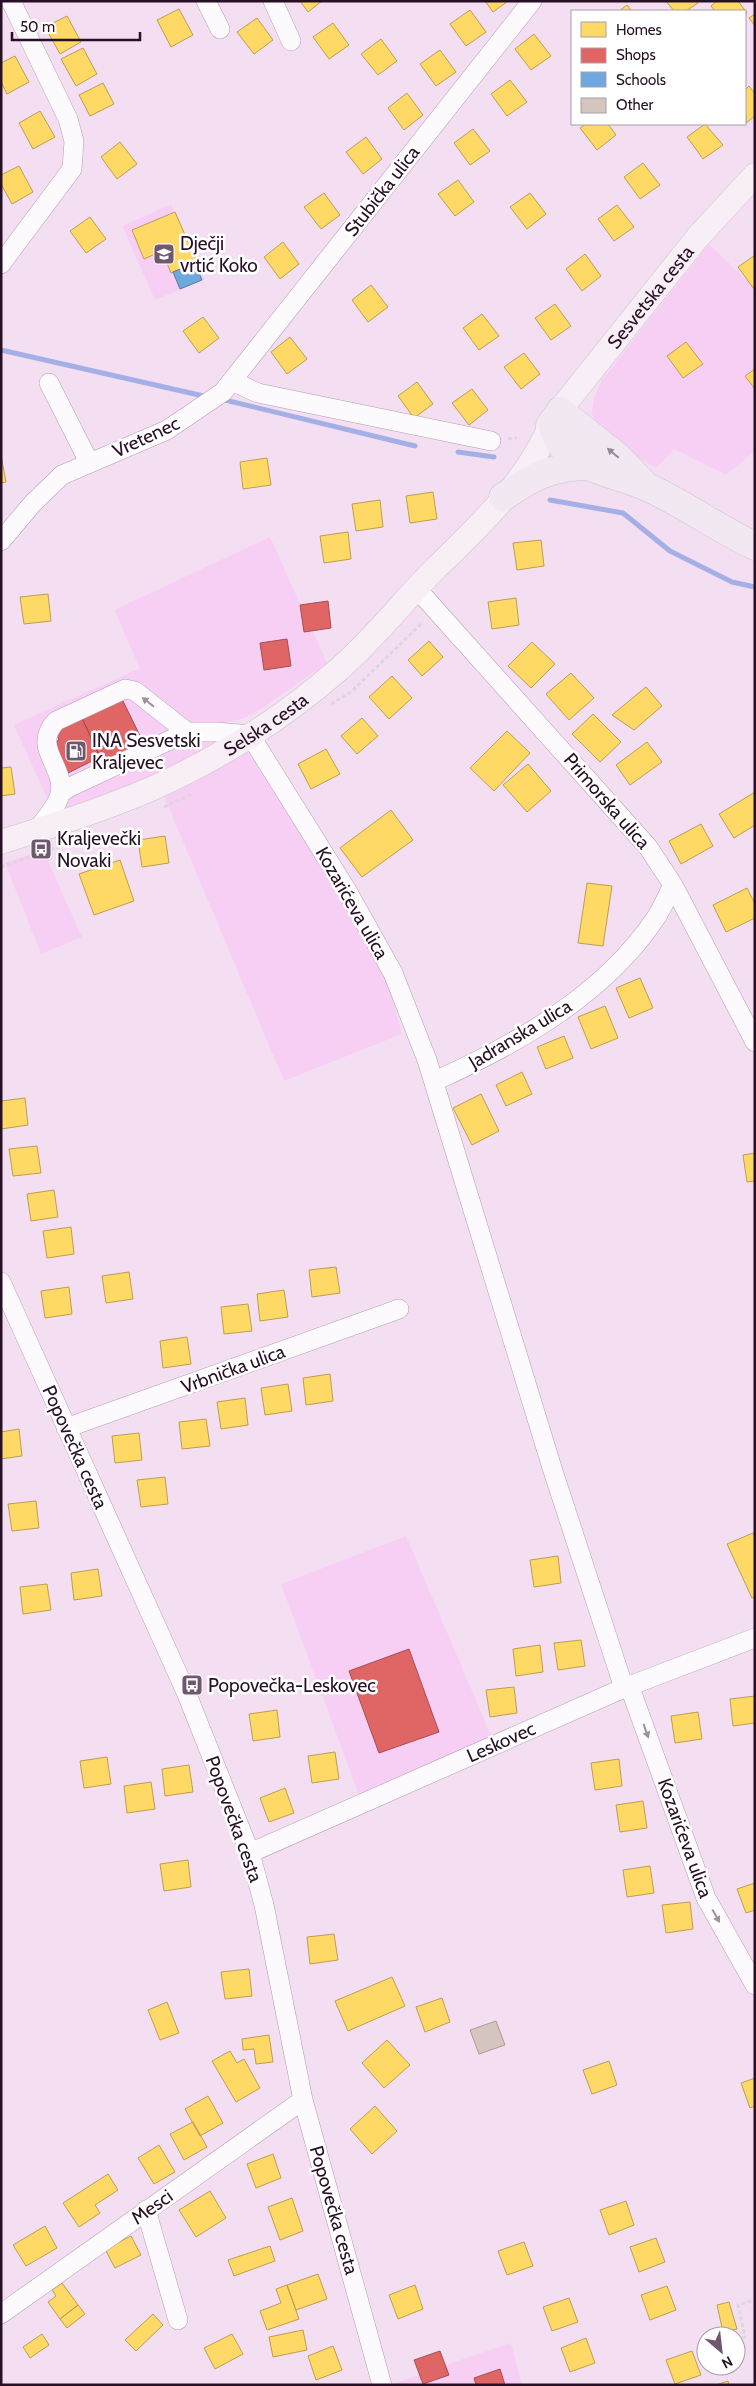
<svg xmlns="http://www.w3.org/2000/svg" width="756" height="2386" viewBox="0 0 756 2386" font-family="Cabin,sans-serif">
<rect width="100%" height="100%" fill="#f4dff2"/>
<path fill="#f7cff4" d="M171,204L205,279L155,300L122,226Z
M709,244L755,288V451L726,475L674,449L656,468L608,440L594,424L592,412L594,399L601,381Z
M270,537L327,663L261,709L245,718L222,724L230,742L168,773L70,810L48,801L14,725L140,668L114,610Z
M246,749L344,903L388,982L402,1034L284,1081L163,794Z
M43,850L82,937L41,954L5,863Z
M406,1536L493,1740L360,1798L281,1584Z
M511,2343L522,2385H390L466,2358Z"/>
<path fill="#ffd966" stroke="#be9d52" d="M300,1H322L308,12Z
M485,1H508L493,12Z
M666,1H697L698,3L686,11H674Z
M717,1H738L747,13L715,11L711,6Z
M627,5L632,11H619Z
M179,9L193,35L171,47L157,20Z
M470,10L486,32L466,46L450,24Z
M755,14V26L749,18Z
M67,16L81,42L60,54L45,27Z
M257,18L273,40L254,54L237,32Z
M333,23L349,45L329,59L313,37Z
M534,34L551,56L531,70L515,49Z
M381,39L397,61L378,75L361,54Z
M83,48L97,74L76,86L61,59Z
M440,50L456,72L436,86L420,64Z
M15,56L29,82L7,94L1,82V63Z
M510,80L527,102L507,116L491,94Z
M103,83L114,104L90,116L79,95Z
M749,86L755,94V116L746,123L745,90Z
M407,93L423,115L404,130L388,108Z
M40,111L55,137L33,149L19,123Z
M586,124H608L616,135L597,150L580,128Z
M705,124L723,145L703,159L687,137Z
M473,129L490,151L470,165L454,143Z
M366,137L382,159L363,174L346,152Z
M120,142L137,164L117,179L101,157Z
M643,163L660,185L640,199L624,177Z
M19,166L33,192L12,204L1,184V175Z
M458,180L474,202L455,216L438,194Z
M324,193L340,215L321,229L304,207Z
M530,193L546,214L527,229L510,207Z
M617,205L634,227L614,241L598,219Z
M175,212L197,262L171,273L162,251L144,259L132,230Z
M90,217L106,239L86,253L70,231Z
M283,242L299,264L280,279L264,257Z
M585,254L601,276L582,291L566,269Z
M755,255V288L754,289L738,267Z
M371,285L388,307L368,322L352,300Z
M555,304L571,326L551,340L535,318Z
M482,314L499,336L479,350L463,328Z
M203,317L219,338L199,353L183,331Z
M290,337L307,359L287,374L271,352Z
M686,342L703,364L683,378L667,356Z
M524,353L540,374L521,389L504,367Z
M755,369V389L745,376Z
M417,382L433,404L414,418L398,396Z
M472,389L488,410L469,425L452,403Z
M1,455L6,482L1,483Z
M267,458L271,485L243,489L240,462Z
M433,492L437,519L410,523L406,496Z
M380,500L383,527L356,531L352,504Z
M348,532L351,559L324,563L320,536Z
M541,540L544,566L517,570L513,543Z
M48,594L51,621L24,624L20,597Z
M516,598L519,625L492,629L488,602Z
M429,641L443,657L422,676L408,660Z
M532,642L555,664L531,688L508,666Z
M571,673L594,698L569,720L546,694Z
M392,676L412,698L389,719L369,697Z
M646,687L662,706L634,730L612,715Z
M593,714L621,742L600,762L572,734Z
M362,718L378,736L357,754L341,736Z
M507,731L530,753L494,791L470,768Z
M647,742L662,762L630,785L616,765Z
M326,749L340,774L311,789L298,764Z
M528,764L551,791L527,812L503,785Z
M11,767L15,794L1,796V768Z
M755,792V825L734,838L719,814Z
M391,810L413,840L362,877L340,848Z
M701,824L713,846L681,864L669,841Z
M165,836L169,863L142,867L138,840Z
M120,860L134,901L94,915L79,874Z
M587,883L612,886L603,946L578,943Z
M747,888L755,904V918L726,932L713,905Z
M640,978L653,1008L629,1018L616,988Z
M605,1006L618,1038L591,1049L578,1017Z
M564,1036L573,1058L546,1069L537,1047Z
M522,1072L532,1094L506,1106L496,1085Z
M481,1094L499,1131L472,1145L453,1108Z
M25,1098L28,1125L1,1129V1101Z
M37,1146L41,1173L13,1176L9,1149Z
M755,1153V1181L747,1182L743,1155Z
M54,1190L58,1217L31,1221L27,1194Z
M71,1227L74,1254L47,1258L43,1231Z
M336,1267L340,1293L312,1297L309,1270Z
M129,1272L133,1299L106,1303L102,1276Z
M69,1287L72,1314L45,1318L41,1291Z
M284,1290L288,1317L260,1321L257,1294Z
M248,1304L252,1331L224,1334L221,1307Z
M187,1337L191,1364L163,1368L160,1341Z
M330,1374L333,1401L306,1405L303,1378Z
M288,1384L292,1411L265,1415L261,1388Z
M245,1398L248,1425L221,1429L217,1402Z
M206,1419L210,1446L182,1449L179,1422Z
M19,1429L22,1456L1,1459V1432Z
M139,1433L142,1460L115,1463L112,1436Z
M165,1477L168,1504L141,1507L137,1480Z
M36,1501L39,1528L12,1531L8,1504Z
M753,1533L755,1537V1597L752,1598L727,1544Z
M558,1556L561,1583L534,1587L530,1560Z
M98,1569L102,1596L74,1600L71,1573Z
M47,1584L51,1610L23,1614L20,1587Z
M581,1640L585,1666L558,1670L554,1643Z
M540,1645L543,1672L516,1676L513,1649Z
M514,1687L517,1713L490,1717L486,1690Z
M755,1696V1723L733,1726L730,1699Z
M277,1710L280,1737L253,1741L249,1714Z
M698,1712L702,1739L675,1743L671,1716Z
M335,1752L339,1779L312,1783L308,1756Z
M107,1757L111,1784L84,1788L80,1761Z
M619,1759L622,1786L595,1790L591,1763Z
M189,1765L193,1792L165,1796L162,1769Z
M151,1782L155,1809L127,1813L124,1786Z
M285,1788L294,1813L269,1822L260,1798Z
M643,1801L647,1828L620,1832L616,1805Z
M188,1860L191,1887L164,1891L160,1864Z
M650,1866L654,1893L627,1897L623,1870Z
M755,1883V1910L746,1913L737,1889Z
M690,1902L693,1929L666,1933L662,1905Z
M334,1934L338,1960L310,1964L307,1937Z
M249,1969L252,1996L225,1999L221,1972Z
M392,1977L405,2006L348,2031L335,2001Z
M442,1998L450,2022L425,2032L416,2007Z
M167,2002L179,2033L160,2040L148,2010Z
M269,2035L273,2062L256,2064L254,2049L243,2050L242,2039Z
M387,2040L410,2065L384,2088L362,2063Z
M230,2051L237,2063L244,2059L260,2088L236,2102L212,2061Z
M609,2061L617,2085L592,2094L583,2070Z
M755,2078V2106L750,2108L741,2083Z
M208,2096L223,2123L200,2136L185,2109Z
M375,2106L397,2131L372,2154L350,2129Z
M193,2122L207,2147L184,2160L170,2134Z
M159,2145L175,2172L154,2184L138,2158Z
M273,2154L281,2178L256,2188L247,2164Z
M108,2174L118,2190L95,2205L100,2213L79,2227L63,2203Z
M210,2191L226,2218L196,2237L179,2210Z
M292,2198L303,2231L280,2240L268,2207Z
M626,2201L634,2225L609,2235L600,2210Z
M45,2226L57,2248L26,2266L13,2245Z
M131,2236L141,2255L115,2268L105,2249Z
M656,2238L665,2262L639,2272L630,2247Z
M524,2242L533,2266L507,2275L498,2251Z
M270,2246L275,2261L234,2276L228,2260Z
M318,2274L327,2299L296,2310L287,2285Z
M62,2283L78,2305L60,2319L48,2302L56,2296L52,2290Z
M287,2285L299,2319L267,2330L260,2311L281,2303L276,2289Z
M415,2285L423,2309L398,2319L389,2295Z
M667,2286L676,2310L650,2320L641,2295Z
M569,2298L578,2322L552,2331L543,2307Z
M729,2302L737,2329L723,2332L717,2305Z
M78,2305L85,2314L67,2328L60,2319Z
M153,2314L163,2325L136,2351L125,2340Z
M303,2330L307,2350L273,2357L269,2337Z
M42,2334L49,2345L30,2358L23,2347Z
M232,2334L243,2354L215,2369L204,2348Z
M586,2338L595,2363L570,2372L561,2348Z
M333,2346L342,2370L316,2380L308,2356Z
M692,2351L701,2375L675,2384L666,2360Z
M728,2381L729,2385H716Z"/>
<path fill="#e06666" stroke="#a84c52" d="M328,601L331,628L304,632L300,605Z
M287,639L291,666L264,670L260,643Z
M122,699L145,746L104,766L82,718Z
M82,718L100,757L66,774L51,744L59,740L55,731Z
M409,1649L439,1732L379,1753L349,1671Z
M440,2351L449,2375L423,2384L414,2360Z
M500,2369L505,2385H476L474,2378Z"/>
<path fill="#6fa8dc" stroke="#597aa5" d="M195,263L202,280L180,289L173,272Z"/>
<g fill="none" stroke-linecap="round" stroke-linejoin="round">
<path stroke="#a4afe5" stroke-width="5" d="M1,350L208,397
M221,399L415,446
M458,452L494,457
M550,500L623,513L670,551L732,582L755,587"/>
</g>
<path fill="#d5c5bf" stroke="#ab9b94" d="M496,2021L505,2045L479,2054L470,2030Z"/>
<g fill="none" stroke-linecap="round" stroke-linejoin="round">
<g stroke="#b29eb1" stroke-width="20">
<path id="minor" d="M206,1L220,29
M273,1L291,41
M1,264L72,169L74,141L68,119L11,1
M232,381L258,393L491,441
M49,383L89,462
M1,541L33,503L62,475L167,430L223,392L532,1
M417,589L648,847L673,885L755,1042
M60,794L68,788L187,732H216L250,735L346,889L393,973L427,1060L553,1471L624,1688
M37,830C45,819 57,807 60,794C66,766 31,748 56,721L125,689L135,691L187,732
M435,1081C517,1044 604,995 655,919C662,909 667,896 673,885
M1,1282L186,1692L250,1853L264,1905L303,2100L382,2385
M66,1428L399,1309
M629,1685L706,1898L755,1985
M250,1853L624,1688L755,1638
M146,2210L178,2320
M1,2314L303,2100"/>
</g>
<g stroke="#ccc0ca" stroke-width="25">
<g id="major">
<path id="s1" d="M548,425L697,238L755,175"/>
<path id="s2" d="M1,842C51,826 102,810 151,789C218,759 283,718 338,670C374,639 402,602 435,569C479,526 528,481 552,422"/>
</g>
</g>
<g stroke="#ccc0ca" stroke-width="29">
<path id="highway" d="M560,411L618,457L643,483
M552,422C555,437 561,448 574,457C595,473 623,476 647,487C685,504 718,529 755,546
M503,497C532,477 553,466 589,466"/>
</g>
<path stroke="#ded6dd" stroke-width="3" stroke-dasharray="4 2.5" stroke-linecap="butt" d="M508,439L517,438
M331,704L350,693L423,622
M164,807L194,793
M1,867L64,845
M736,2339L745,2337L738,2305L755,2300"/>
<use href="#minor" stroke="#fdfafd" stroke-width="19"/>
<use href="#major" stroke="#f7eff5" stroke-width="24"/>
<use href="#highway" stroke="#f1e8f1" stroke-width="28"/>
</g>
<defs><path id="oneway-solid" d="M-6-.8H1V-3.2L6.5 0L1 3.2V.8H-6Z" transform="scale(1.25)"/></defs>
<use fill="#968795" href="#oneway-solid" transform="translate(613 453) rotate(-140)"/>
<g fill="#9d919c">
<use href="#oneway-solid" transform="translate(148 702) rotate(-142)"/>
<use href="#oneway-solid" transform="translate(646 1731) rotate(70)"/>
<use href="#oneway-solid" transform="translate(716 1916) rotate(61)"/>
</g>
<defs>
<g id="school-square" transform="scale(1.125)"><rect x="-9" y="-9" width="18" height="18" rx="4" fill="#6f586d" stroke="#fff"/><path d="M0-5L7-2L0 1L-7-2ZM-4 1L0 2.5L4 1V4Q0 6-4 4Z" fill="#fff"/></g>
<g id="fuel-square" transform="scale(1.125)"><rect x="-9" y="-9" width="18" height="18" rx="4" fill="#6f586d" stroke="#fff"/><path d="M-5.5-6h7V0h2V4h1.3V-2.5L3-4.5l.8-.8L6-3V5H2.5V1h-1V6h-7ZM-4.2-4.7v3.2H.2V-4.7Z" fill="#fff"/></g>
<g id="bus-square" transform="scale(1.125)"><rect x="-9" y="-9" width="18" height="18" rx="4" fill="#6f586d" stroke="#fff"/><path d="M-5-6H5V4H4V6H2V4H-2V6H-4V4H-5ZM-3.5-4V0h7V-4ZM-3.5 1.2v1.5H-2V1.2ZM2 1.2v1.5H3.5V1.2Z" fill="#fff"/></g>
</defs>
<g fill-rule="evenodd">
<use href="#school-square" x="164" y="254"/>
<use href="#fuel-square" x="76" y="751"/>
<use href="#bus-square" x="41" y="849"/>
<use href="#bus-square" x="192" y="1685"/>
</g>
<g text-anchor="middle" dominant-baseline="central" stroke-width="5" stroke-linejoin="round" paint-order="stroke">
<g font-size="19" fill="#271025" stroke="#fff">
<text transform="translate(382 191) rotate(-52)">Stubička ulica</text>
<text stroke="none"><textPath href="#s1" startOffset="164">Sesvetska cesta</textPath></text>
<text transform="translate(146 437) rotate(-25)">Vretenec</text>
<text stroke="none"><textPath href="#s2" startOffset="291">Selska cesta</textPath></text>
<text transform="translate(607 801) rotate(49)">Primorska ulica</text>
<text transform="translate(352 903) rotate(60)">Kozarićeva ulica</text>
<text transform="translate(520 1034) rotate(-31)">Jadranska ulica</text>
<text transform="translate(233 1369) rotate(-20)">Vrbnička ulica</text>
<text transform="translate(75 1447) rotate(66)">Popovečka cesta</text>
<text transform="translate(501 1742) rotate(-24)">Leskovec</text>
<text transform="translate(234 1819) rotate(70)">Popovečka cesta</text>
<text transform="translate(685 1838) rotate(70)">Kozarićeva ulica</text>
<text transform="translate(152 2207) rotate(-35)">Mesci</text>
<text transform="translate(334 2210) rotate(74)">Popovečka cesta</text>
</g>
<g font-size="19" fill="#271025" stroke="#fff" text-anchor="start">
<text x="180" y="243">Dječji<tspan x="180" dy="22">vrtić Koko</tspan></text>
<text x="92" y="740">INA Sesvetski<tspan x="92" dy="22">Kraljevec</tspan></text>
<text x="57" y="838">Kraljevečki<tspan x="57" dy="22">Novaki</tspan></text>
<text x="208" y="1685">Popovečka-Leskovec</text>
</g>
</g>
<rect width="756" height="2386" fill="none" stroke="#271025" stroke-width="5"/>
<rect x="571" y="10" width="175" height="115" fill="#ffffff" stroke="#a99fa8"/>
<rect x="581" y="22" width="25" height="15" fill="#ffd966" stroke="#a99fa8"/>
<text x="616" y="35" font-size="15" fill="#271025">Homes</text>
<rect x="581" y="48" width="25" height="15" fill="#e06666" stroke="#a99fa8"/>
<text x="616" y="60" font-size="15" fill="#271025">Shops</text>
<rect x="581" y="72" width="25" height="15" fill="#6fa8dc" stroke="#a99fa8"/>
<text x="616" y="85" font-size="15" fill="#271025">Schools</text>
<rect x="581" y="98" width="25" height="15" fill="#d5c5bf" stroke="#a99fa8"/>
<text x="616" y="110" font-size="15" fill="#271025">Other</text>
<g transform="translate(721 2351) rotate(152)"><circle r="24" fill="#ffffff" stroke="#a99fa8"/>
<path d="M0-4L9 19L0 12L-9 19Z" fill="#6f586d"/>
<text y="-8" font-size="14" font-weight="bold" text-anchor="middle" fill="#271025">N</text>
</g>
<path d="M12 32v8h128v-8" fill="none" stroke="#271025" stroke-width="2.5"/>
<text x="20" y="32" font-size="15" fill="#271025" stroke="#ffffff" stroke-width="4" paint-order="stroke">50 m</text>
</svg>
